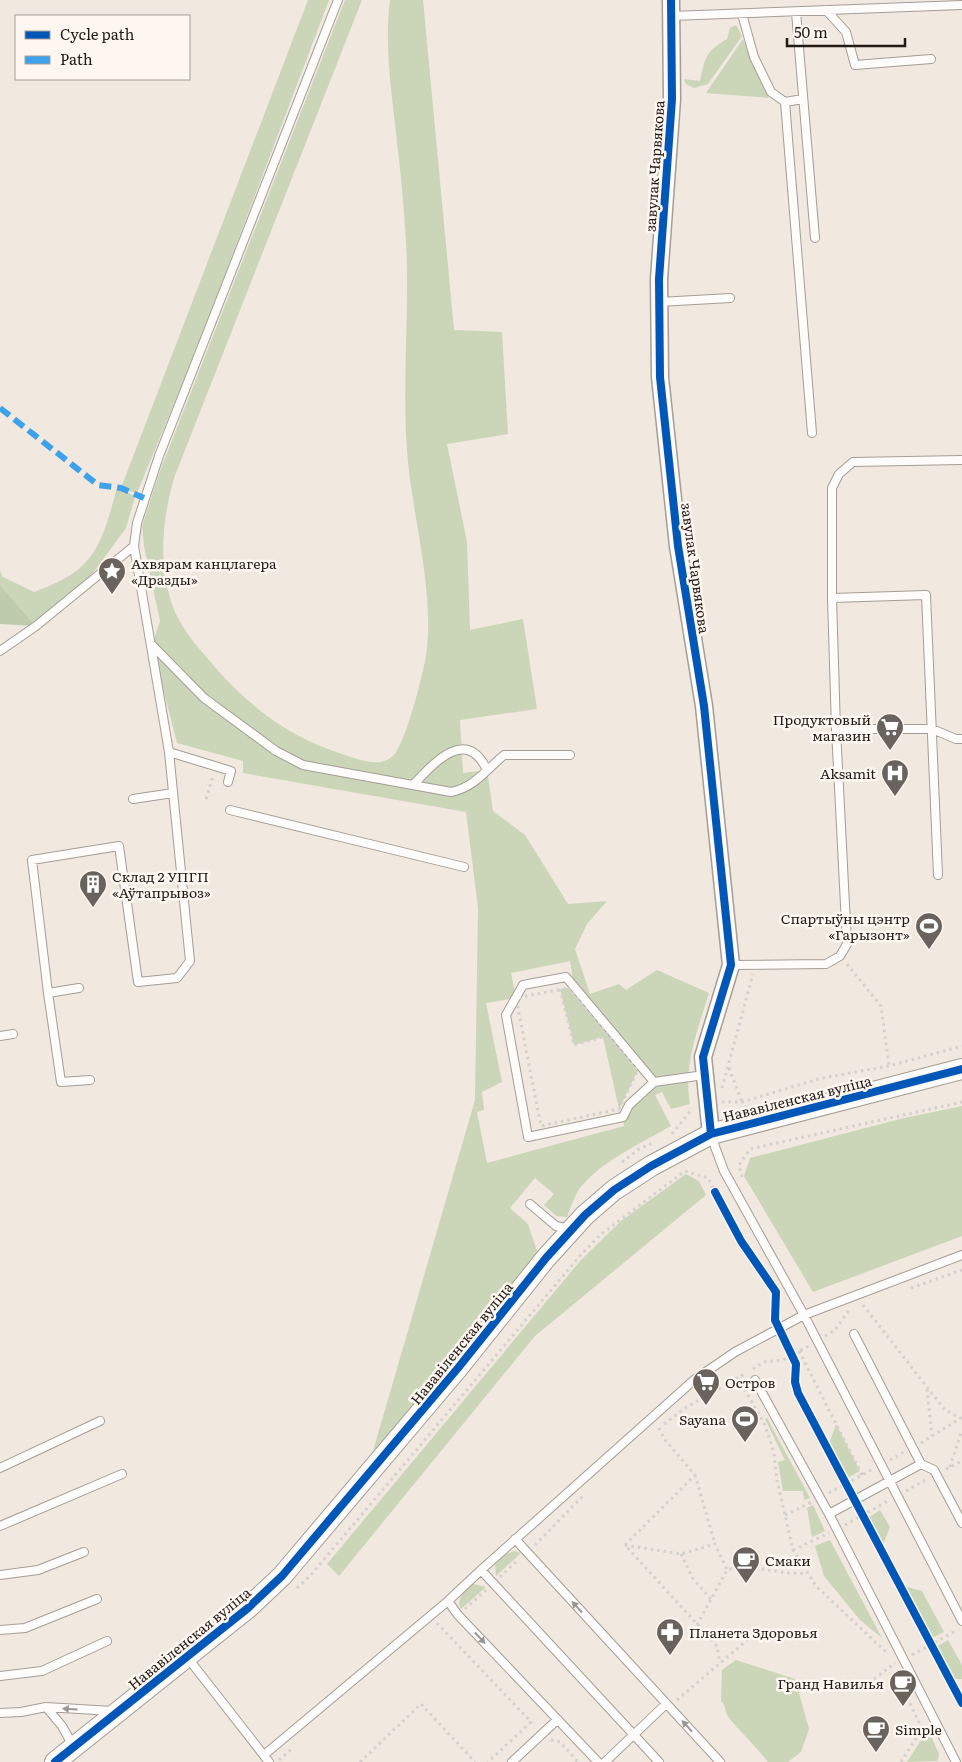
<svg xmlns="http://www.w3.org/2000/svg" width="962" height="1762" viewBox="0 0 962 1762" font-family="Literata,serif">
<rect width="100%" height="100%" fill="#f1e8df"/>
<path fill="#cad6b7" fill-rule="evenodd" d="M308,0H329L196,351L137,493L124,490L135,497L126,528L82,588L36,626L0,585V571L3,577L34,592C52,585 72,577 85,563C103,545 110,512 117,488H121Z
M345,0H362L174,478C162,521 157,568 175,612C183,630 196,645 209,660C245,704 288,737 342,754C351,757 361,761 371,762C379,763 386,762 393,756C405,746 423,674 426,656C435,595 414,523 408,462C401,388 410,315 406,242C404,209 401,175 397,142C392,95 384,47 390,0H423L454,330L502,332L508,434L447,444L467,542L470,630L523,619L537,709L460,720L463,773L487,770L493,811L525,835L568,904L607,901L587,924L575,949L590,994L619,984L626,990L657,970L709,993C698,1029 683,1065 690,1104L671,1109L662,1092L655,1095L671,1126C643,1142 600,1162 580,1188C574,1196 571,1208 567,1217L556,1216L544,1205L554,1194L535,1178L510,1208L528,1224L538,1254L371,1458L475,1100L478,908L466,812L243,773V761L177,743L152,645L160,621L144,546L142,526L160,471ZM570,961L574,986L654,1081L623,1117L624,1126L487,1163L477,1112L484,1110L482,1092L502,1082L486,1003L516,998L511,973Z
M736,25L742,36L708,84L694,88L686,84L684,79L700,81C705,58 705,52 727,39L730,28Z
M743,39L769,98L706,93Z
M568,988L638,1070L619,1109L603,1037L574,1045L560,989Z
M962,1106V1236L813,1292L744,1176L750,1158L900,1119Z
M686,1174L699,1181L706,1195L535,1336L339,1576L327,1564L581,1260L621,1221Z
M767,1418L810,1498L804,1500L803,1491H783L778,1462L785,1460L765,1419Z
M836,1424L860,1471L847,1478L829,1444Z
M813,1505L825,1531L812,1537L807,1508Z
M880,1510L890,1527L883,1545L868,1518Z
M830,1540L882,1638L860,1620L824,1576L815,1546Z
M514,1551L521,1553L496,1576L495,1565L503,1555Z
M473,1584L486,1587L461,1609L459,1605C460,1596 464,1588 473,1584Z
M904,1586L922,1591L944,1632L932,1638Z
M948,1640L962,1665V1679H953L936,1647Z
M736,1660L795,1679L809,1729L801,1752L788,1762H768C756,1746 741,1733 729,1718C724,1712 727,1706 721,1701L722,1670Z
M928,1729L939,1754L938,1761L907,1762Z"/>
<path fill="#bfccac" d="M0,585L36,626L0,624Z"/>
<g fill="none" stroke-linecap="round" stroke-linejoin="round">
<g stroke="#a59d96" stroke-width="10">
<path id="service" d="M826,10L846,32L855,65L931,59
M796,12L815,238
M742,14L754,57L771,92L785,102L812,433
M672,16L962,5
M785,102L803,99
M659,302L730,298
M832,598V488L839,474L853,462L962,460
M152,645L204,698L276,751L303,765L451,792C475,787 486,770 504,755H570
M0,651L36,626L134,546
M836,729H932L956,739H962
M169,752L231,771L228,782
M413,785C434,763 466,726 487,770
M133,799L173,793
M230,810L464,867
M731,965L826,964L840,956L847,944L836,729L832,598L926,595L938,875
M79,988L48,993L61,1082L90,1080
M48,993L32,860L119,846L138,982L177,978L190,961L169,752L134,546L137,523L159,456L338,0
M0,1036L13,1034
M654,1082L566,977L523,985L506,1015L528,1137L623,1117L629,1105L654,1082L704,1075
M711,1136L724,1171L804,1315L962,1621
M530,1204L556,1226L570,1229
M854,1334L921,1464L934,1470L962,1523
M755,1380L829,1514L956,1762
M0,1468L100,1421
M829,1514L921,1464
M0,1526L122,1474
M515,1539L720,1762
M0,1575L38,1570L84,1552
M448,1601L458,1615L598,1762
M0,1630L25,1628L97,1599
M187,1657L269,1762
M0,1676L42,1671L107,1641
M46,1707L62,1726L73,1746
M0,1713L21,1712L46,1707L112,1711
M264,1755L448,1601L481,1570
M512,1762L557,1720
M605,1762L666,1704
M659,1762L481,1570L694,1380L735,1352L804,1315L962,1255"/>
</g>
<g stroke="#a59d96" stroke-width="19">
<path id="minor" d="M671,0L672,99L659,279L660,377L678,546L704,706L731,965L703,1057L711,1134"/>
</g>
<g stroke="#a59d96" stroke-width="22">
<path id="tertiary" d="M55,1762L248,1608L282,1576L458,1368L546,1258L585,1215L614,1190L651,1166L711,1134L962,1069"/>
</g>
<path stroke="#d3d0ce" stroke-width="3" stroke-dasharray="2.5 4" stroke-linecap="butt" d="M206,799L213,776
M847,964L881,1006L889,1066
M568,988L638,1070L619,1109L541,1126L516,998Z
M560,989L574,1045L603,1037
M567,1015L581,1011
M729,1068L742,1102
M722,1088L753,974
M722,1102H742L822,1078L889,1066L962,1046
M672,1134L692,1109
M622,1162L639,1149L653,1143
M742,1177L739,1165L750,1149L962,1102
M911,1288L962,1270
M863,1305L945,1410L962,1419
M825,1336L835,1330L849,1310
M799,1351L862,1475
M753,1369L764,1362L783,1360L809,1346
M738,1378L765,1425L774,1453L777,1480L793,1550L816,1586L887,1653
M927,1389L932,1436
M664,1424L685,1408L746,1373
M659,1428L665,1440L695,1475L625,1545L717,1646L720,1663
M921,1443L961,1418
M890,1460L904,1452
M950,1467L962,1430
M946,1469L962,1461
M695,1475L715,1544
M906,1491L927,1479
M829,1493L871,1470
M785,1515L812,1502
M845,1525L888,1501
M535,1545L583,1496
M625,1545L681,1554L715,1544L727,1570
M793,1550L829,1533
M681,1554L693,1579L711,1599
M500,1577L519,1559
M297,1588L310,1576L579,1257L600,1235L685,1171L708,1178L715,1192
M465,1609L486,1590
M437,1623L531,1722L488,1762
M697,1625L727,1570C752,1562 780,1576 807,1573
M912,1655L957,1630
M874,1679L895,1663
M677,1700L760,1629
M551,1740L560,1742L578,1762
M279,1760L293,1748
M360,1762L421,1704L475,1762
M901,1762L922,1729L901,1684"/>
<use href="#service" stroke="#fdfcfa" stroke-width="8"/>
<use href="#minor" stroke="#fdfcfa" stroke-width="16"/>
<use href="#tertiary" stroke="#fdfcfa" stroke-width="20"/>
<path stroke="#3ea2ea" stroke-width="6" stroke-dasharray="12 6" stroke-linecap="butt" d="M0,408L98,485L121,488L144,498"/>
<g stroke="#fef6f0" stroke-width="11">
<path id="cycleway" d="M671,0L672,99L659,279L660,377L678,546L704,706L731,965L703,1057L711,1134
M715,1192L741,1241L776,1292L775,1320L796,1364L795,1382L798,1393L962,1703
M55,1762L248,1608L282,1576L458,1368L546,1258L585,1215L614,1190L651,1166L711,1134L962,1069"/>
</g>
<use href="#cycleway" stroke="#0057b8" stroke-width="8"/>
</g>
<defs><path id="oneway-solid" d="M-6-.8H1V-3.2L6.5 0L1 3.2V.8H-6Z" transform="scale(1.25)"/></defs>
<g fill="#9a9693">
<use href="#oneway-solid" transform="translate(577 1607) rotate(-133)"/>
<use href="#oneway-solid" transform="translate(480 1638) rotate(47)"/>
<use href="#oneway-solid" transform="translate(70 1709) rotate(-176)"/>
<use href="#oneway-solid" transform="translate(687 1726) rotate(-132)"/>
</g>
<defs>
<g id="sight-pin" transform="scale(1.4375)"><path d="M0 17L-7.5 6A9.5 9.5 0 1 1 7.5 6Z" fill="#6a625c" stroke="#fef6f0"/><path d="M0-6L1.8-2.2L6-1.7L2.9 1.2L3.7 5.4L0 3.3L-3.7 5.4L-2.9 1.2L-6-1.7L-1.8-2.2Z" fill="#fff"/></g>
<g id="supermarket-pin" transform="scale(1.4375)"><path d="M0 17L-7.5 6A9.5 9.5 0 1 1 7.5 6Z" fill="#6a625c" stroke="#fef6f0"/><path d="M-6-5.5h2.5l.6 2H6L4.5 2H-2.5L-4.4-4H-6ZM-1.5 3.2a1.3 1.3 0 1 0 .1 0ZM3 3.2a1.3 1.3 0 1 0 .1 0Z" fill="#fff"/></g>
<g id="hospital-pin" transform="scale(1.4375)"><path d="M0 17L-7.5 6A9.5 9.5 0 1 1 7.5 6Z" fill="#6a625c" stroke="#fef6f0"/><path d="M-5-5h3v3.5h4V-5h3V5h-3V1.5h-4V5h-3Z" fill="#fff"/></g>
<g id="building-pin" transform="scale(1.4375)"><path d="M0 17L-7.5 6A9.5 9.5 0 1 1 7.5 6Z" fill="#6a625c" stroke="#fef6f0"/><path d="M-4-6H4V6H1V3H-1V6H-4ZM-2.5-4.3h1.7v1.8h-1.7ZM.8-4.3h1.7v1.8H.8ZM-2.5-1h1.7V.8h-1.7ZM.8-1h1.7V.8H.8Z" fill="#fff"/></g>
<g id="stadium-pin" transform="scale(1.4375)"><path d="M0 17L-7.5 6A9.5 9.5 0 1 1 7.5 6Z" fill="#6a625c" stroke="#fef6f0"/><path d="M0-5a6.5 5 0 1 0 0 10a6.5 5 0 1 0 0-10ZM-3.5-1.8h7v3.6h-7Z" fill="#fff"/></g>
<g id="cafe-pin" transform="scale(1.4375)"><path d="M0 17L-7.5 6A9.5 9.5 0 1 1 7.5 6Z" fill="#6a625c" stroke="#fef6f0"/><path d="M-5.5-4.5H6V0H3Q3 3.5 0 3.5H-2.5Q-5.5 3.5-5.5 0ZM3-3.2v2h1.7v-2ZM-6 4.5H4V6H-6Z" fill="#fff"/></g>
<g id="pharmacy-pin" transform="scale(1.4375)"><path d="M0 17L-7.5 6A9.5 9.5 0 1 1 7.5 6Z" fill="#6a625c" stroke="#fef6f0"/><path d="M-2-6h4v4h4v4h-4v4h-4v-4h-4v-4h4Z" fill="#fff"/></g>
</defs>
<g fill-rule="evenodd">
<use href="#sight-pin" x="112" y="571"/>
<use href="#supermarket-pin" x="890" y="727"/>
<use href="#hospital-pin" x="895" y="773"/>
<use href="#building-pin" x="93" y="884"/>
<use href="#stadium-pin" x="929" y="926"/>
<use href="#supermarket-pin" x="706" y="1382"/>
<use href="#stadium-pin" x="745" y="1419"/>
<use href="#cafe-pin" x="746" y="1560"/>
<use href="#pharmacy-pin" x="670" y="1632"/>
<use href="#cafe-pin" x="903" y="1683"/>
<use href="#cafe-pin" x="876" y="1729"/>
</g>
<g text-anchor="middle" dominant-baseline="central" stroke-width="5" stroke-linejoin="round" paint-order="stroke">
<g font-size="14" fill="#211a15" stroke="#fef6f0">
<text transform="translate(654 166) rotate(-86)">завулак Чарвякова</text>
<text transform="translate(696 568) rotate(82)">завулак Чарвякова</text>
<text transform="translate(797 1098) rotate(-14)">Нававіленская вуліца</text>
<text transform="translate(461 1343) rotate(-51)">Нававіленская вуліца</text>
<text transform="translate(189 1638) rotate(-39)">Нававіленская вуліца</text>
</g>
<g font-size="14" fill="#211a15" stroke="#fef6f0" text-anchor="start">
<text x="131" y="563">Ахвярам канцлагера<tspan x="131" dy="16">«Дразды»</tspan></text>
<text x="871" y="719" text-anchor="end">Продуктовый<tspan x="871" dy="16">магазин</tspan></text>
<text x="876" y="773" text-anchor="end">Aksamit</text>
<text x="112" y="876">Склад 2 УПГП<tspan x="112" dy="16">«Аўтапрывоз»</tspan></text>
<text x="910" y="918" text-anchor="end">Спартыўны цэнтр<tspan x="910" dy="16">«Гарызонт»</tspan></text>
<text x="725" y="1382">Остров</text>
<text x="726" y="1419" text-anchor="end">Sayana</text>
<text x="765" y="1560">Смаки</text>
<text x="689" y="1632">Планета Здоровья</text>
<text x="884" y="1683" text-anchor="end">Гранд Навилья</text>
<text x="895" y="1729">Simple</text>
</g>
</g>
<rect x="15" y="15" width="175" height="65" fill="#fef6f0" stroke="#a69e98"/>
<rect x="25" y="31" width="25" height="8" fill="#0057b8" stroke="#a69e98"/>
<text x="60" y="40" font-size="15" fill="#211a15">Cycle path</text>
<rect x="25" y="56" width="25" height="8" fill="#3ea2ea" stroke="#a69e98"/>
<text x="60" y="65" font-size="15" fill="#211a15">Path</text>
<path d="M787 38v8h118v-8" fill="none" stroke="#211a15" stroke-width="2.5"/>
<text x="794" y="38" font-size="15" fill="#211a15" stroke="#fef6f0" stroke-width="4" paint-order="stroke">50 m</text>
</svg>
